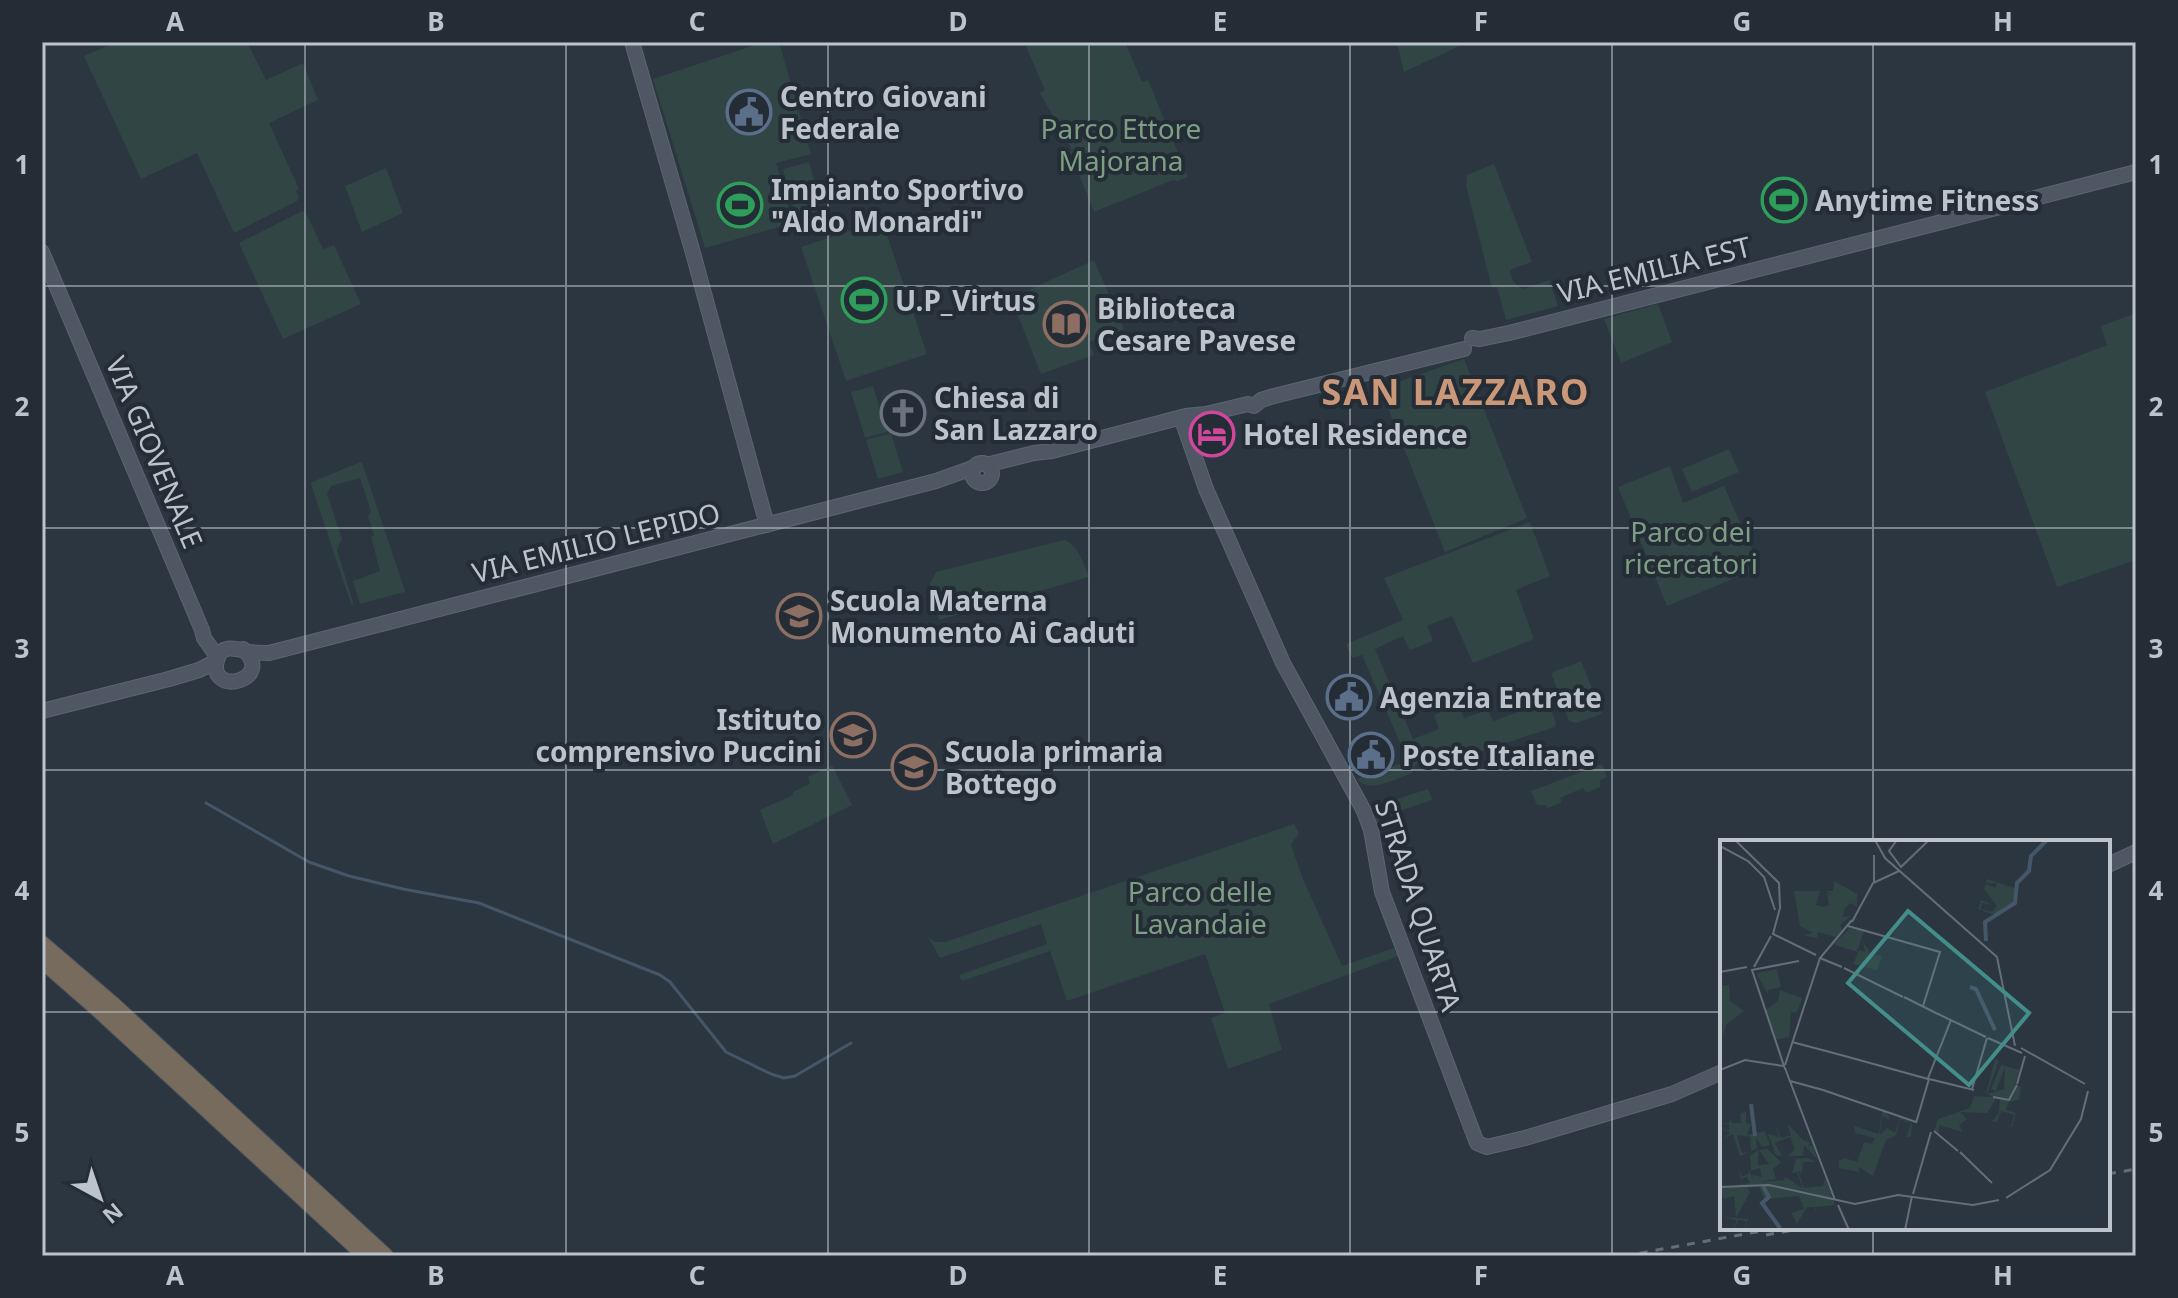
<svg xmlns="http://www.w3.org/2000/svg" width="2178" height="1298" viewBox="0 0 2178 1298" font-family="'Noto Sans',sans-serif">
<rect width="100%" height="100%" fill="#2b3641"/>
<path fill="#304544" d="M116,42H247L266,80L303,63L318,100L269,123L299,189L296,191L299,197L297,201L234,233L197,153L141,179L84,56Z
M764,42H779L811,154L776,163L793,223L705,248L653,79Z
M1024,42H1125L1142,82L1148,80L1188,177L1178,181L1173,180L1094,212L1070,152L1072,150L1040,93L1045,90Z
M1397,42H1468L1404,72Z
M809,162L822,210L796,217L783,169Z
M1494,164L1532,262L1512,269L1510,271C1512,281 1515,285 1524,289L1549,280L1558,306L1506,320L1497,287L1492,288L1466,186L1467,175Z
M386,168L403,213L362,232L345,186Z
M302,211L306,213L323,249L334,245L361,304L283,339L239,243Z
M882,220L927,354L846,381L801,247Z
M1094,260L1124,329L1089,342L1094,355L1041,374L1011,298Z
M1658,304L1672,342L1621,363L1604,319Z
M2136,313V560L2057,587L1985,392L2107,345L2101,326Z
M1464,359L1527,518L1445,552L1380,388Z
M873,386L887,432L865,438L851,392Z
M891,433L903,472L878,479L866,440Z
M1729,449L1739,472L1692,492L1682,469Z
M360,462L362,463L405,591L404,592L360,604L353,581L380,571L371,537L374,535L368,517L371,511L360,478L331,486L327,494L342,539L337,550L354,605L351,604L311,484L312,482Z
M1670,466L1683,503L1724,486L1760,568L1667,606L1618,487Z
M1530,522L1550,576L1516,590L1534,639L1473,663L1452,616L1427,626L1433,641L1410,650L1403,636L1375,649L1413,739L1439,729L1434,715L1459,705L1464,718L1488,710L1493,721L1548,701L1556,722L1555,727L1426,769L1419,764L1414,766L1412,773C1395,779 1370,794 1357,779L1408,761L1362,655L1352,658L1346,644L1403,620L1384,578Z
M1064,540C1079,545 1083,563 1089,577L939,620L930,583L936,572Z
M1581,661L1602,714L1576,723L1569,721L1551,673Z
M1602,764L1607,777L1600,780V787L1586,793L1583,788L1560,798L1562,802L1548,808L1545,805H1537L1531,791Z
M832,765L852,805L773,844L760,810L793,795V792L810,784L808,777Z
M1428,789L1432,800L1381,817L1377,824L1372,810L1375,806Z
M1294,824L1299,833L1291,845L1303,879L1342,966L1394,948L1398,956L1269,1004L1282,1050L1228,1069L1211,1018L1225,1013L1205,954L1067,1001L1050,951L962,981L959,975L1047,944L1041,924L940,958L927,935L934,942H945Z"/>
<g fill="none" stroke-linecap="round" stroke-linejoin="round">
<path stroke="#455669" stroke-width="3" d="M206,803L309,862L349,876L403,889L479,903L660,975L670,982L726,1052L771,1074L784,1078L795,1076L851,1043"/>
<g stroke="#5d656e" stroke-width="16">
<path id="secondary" d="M632,42L693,253L767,525
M42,252L202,630L204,638L218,658
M1472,338L1480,339L1509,333L2136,172
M1181,417L1206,489L1283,663L1364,811L1371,830L1382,892L1477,1143L1487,1147L1525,1138L1672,1094L1722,1072
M972 473a10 10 0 1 1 20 0a10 10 0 1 1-20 0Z
M986,465L1034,453L1052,451L1186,416L1206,414L1248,404L1254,406L1261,400L1274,396L1464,349
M243,649C277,680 207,698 217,660C221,643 237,649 249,652C255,653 262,653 269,653L936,481L975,467
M42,711L169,679L199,670L217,661
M2108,865L2136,852"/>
</g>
<g stroke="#4a525b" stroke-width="18">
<path id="highway" d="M42,944L112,1004L385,1256
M42,960L97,1008L366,1256"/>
</g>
<use href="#secondary" stroke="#4e5763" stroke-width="14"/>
<use href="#highway" stroke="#766b5d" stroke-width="16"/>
<path stroke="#646e79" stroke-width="3" stroke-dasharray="8 8" stroke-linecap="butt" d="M2108,1174L2136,1169
M1766,1235L1805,1228
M1624,1256L1778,1228"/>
</g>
<path fill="none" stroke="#bcc3cb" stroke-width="2" stroke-opacity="0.55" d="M305,42V1256M566,42V1256M828,42V1256M1089,42V1256M1350,42V1256M1612,42V1256M1873,42V842M42,286H2136M42,528H2136M42,770H2136M42,1012H1722M2108,1012H2136M1873,1228V1256"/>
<defs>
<g id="civic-ring" transform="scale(2.3)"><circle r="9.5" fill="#242c36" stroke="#5c6f8a" stroke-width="1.5"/><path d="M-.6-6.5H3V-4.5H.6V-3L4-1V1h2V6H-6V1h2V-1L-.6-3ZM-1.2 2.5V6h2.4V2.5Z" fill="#5c6f8a"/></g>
<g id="stadium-ring" transform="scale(2.3)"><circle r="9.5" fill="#242c36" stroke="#2e9e5b" stroke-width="1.5"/><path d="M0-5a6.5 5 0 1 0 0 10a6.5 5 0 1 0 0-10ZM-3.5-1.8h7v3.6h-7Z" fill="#2e9e5b"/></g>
<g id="library-ring" transform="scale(2.3)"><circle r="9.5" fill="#242c36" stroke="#8d6e63" stroke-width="1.5"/><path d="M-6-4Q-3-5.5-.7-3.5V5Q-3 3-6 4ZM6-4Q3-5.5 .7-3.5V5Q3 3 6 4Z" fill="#8d6e63"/></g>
<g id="church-ring" transform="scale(2.3)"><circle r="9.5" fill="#242c36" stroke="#6b7280" stroke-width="1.5"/><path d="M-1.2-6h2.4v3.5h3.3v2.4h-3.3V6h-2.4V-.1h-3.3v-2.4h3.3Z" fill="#6b7280"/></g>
<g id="hotel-ring" transform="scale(2.3)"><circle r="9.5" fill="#242c36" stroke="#d1479c" stroke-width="1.5"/><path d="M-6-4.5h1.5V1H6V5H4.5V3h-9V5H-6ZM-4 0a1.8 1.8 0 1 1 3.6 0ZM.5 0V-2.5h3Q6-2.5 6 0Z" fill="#d1479c"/></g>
<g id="school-ring" transform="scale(2.3)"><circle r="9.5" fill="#242c36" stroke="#8d6e63" stroke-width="1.5"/><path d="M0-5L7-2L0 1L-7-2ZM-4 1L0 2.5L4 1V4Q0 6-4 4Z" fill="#8d6e63"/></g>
</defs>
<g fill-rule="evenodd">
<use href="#civic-ring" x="749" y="112"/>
<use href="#stadium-ring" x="1784" y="200"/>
<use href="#stadium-ring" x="740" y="205"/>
<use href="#stadium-ring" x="864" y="300"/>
<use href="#library-ring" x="1066" y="324"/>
<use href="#church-ring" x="903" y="413"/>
<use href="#hotel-ring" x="1212" y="434"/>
<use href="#school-ring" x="799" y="616"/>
<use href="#civic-ring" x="1349" y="697"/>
<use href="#school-ring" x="853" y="735"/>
<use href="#civic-ring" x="1371" y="755"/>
<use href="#school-ring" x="914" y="767"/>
</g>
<g text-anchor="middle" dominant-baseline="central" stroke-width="8" stroke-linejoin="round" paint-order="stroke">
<g font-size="28" font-weight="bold" fill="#bcc3cb" stroke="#242c36" text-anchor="start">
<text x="780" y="96">Centro Giovani<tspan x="780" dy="32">Federale</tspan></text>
<text x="771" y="189">Impianto Sportivo<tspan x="771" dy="32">"Aldo Monardi"</tspan></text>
<text x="1815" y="200">Anytime Fitness</text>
<text x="895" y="300">U.P_Virtus</text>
<text x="1097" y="308">Biblioteca<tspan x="1097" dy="32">Cesare Pavese</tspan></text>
<text x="934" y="397">Chiesa di<tspan x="934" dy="32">San Lazzaro</tspan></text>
<text x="1243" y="434">Hotel Residence</text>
<text x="830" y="600">Scuola Materna<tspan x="830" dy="32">Monumento Ai Caduti</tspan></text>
<text x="1380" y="697">Agenzia Entrate</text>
<text x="822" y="719" text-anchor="end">Istituto<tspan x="822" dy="32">comprensivo Puccini</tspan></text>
<text x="945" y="751">Scuola primaria<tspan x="945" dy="32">Bottego</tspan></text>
<text x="1402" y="755">Poste Italiane</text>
</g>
<g font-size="28" fill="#7d9e84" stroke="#242c36">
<text x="1121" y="128">Parco Ettore<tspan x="1121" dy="32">Majorana</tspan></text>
<text x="1691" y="531">Parco dei<tspan x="1691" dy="32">ricercatori</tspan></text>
<text x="1200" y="891">Parco delle<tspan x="1200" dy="32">Lavandaie</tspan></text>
</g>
<g font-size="28" fill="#bcc3cb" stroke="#242c36">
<text transform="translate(1654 269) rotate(-14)">VIA EMILIA EST</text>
<text transform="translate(155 452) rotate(67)">VIA GIOVENALE</text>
<text transform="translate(596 542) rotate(-14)">VIA EMILIO LEPIDO</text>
<text transform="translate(1419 905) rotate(72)">STRADA QUARTA</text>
</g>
<g font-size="36" font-weight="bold" letter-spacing="2" fill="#ca9878" stroke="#242c36">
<text x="1456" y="391">SAN LAZZARO</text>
</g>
</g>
<g transform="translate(1720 840)">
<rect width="390" height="390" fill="#2b3641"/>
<path d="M267,39L297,49L294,63L283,73L271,74L258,69L261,60L273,65L262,63L261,69L272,72L277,66L264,49L266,44L275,48L277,43H266ZM114,41L137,54V67L131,63L125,68L122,77L131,76L120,85L123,91L115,97L98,92L97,98L82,95L93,93L80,86L74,51H100L96,65L103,67L109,65L107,53L112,54L106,51H113ZM130,88L144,91L137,112L113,104ZM143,102L151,114L162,116L157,130L133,124L139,110L145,112ZM57,129L61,147L48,150V154L36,133ZM9,145L10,161L24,171L6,185L3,198L0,146ZM60,150L82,158L77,173L71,172L69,197L54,200L46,170L58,161ZM275,219L279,221L267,254L284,249L285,227L276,251L271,249L281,225L300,230L295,244L301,247L299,260L288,262L286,270L296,273L292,287L284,284L291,286L294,275L281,271L277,282L283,284L272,281L279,273L280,259L277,257L267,273L240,272L247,279L239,285L243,292L219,285V294L214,291L218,279L250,268L254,256L274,257L255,249L266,253ZM163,268L170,278L168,285L169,279L162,276L160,295L167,288L175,293L180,277L192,284L191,297H186L191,284L180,279L176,295L166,300L153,336L139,327V332L119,328V321L125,318L137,322L144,302L152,304L155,298L135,293L134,286L159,294L161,279ZM26,271V283L31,284L27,295L45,291L50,305L42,307L36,297L37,309L31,311L30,297L17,295L22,313L30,312L20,316L13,294L5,298L10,292L0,288L9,290V284L0,283H9L11,278L12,283H21L20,274ZM54,282L61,298L71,295L67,283L84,301L90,299L86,302H91L88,306L93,305L97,319L84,305L83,316H68L75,309L70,297L55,303L62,316L56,315L48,294L59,297ZM47,309L61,322L53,329L56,339L39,342L64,340L66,337L83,349L77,332L72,333L76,319H67L88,318L96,322H83L82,333L78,331L84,348L103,346L105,338L115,365L95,367L98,376L94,367H87L77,384L68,366L72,373L84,369L79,356L44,359L39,346L27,348L30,352L16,378L27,379L31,366L25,390L26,381L18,380L15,390L16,380L2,377L16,378L14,356L3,359L0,347L30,343L27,337L21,339L17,326L22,337L29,333L28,328L34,340L32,335L42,337L40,328L31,331L30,316L38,310V325L49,324L39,310Z" fill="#304544"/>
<path fill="none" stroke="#455669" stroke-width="4" d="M266,101L265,82L295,63L297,43L309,31L311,16L327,0M250,147L256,149L275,190M31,264L35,296M43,346L49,357L42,363L60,388"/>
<path fill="none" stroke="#656e78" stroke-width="2" d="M15,0L59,43L60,68L53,94L96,115M155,0L165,18L277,117L295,206M177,0L169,11L181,27L209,0M0,6L28,21L44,37L55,70M154,43V15M132,82L153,43L179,31M128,86L220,112L203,166M34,127L51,96M122,127L100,118L132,80M124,128L183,157M0,132L27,127M184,157L216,173M216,173L266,197M268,198L302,213M72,202L121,215M301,208L365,244M121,215L208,239M65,225L100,118M65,228L115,360M65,229L32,130L79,121M0,230L25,220L63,226M208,238L231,180M70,241L103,250M297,244L305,216M252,249L267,198M103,250L196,282M273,257L289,260L297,245M196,283L209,239L254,250M214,291L238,311M240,312L272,343M0,347L49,345L135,364L178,355L253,365L279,360M193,354L211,292M286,358L330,330L361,279L368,251M118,365L129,390M185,390L192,356"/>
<path fill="#438d8a" fill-opacity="0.15" stroke="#438d8a" stroke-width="4" d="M188,71L309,173L249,245L128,143Z"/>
<rect width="390" height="390" fill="none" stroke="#bcc3cb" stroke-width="4"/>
</g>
<rect width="2178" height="1298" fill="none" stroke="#242c36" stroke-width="88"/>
<g transform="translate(100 1198) rotate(140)" stroke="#242c36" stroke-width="6" paint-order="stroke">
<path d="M0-6L14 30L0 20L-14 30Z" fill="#bcc3cb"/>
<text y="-12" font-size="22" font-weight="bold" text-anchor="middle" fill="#bcc3cb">N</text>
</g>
<rect x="44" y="44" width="2090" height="1210" fill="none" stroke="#bcc3cb" stroke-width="3"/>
<g font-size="26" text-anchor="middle" font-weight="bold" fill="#bcc3cb">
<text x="175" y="31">A</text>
<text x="436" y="31">B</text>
<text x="697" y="31">C</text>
<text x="958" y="31">D</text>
<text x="1220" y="31">E</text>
<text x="1481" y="31">F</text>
<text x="1742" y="31">G</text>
<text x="2003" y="31">H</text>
<text x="22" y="174">1</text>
<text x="2156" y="174">1</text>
<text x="22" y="416">2</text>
<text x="2156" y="416">2</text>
<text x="22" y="658">3</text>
<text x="2156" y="658">3</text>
<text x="22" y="900">4</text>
<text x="2156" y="900">4</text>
<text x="22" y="1142">5</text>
<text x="2156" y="1142">5</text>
<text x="175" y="1285">A</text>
<text x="436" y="1285">B</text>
<text x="697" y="1285">C</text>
<text x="958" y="1285">D</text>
<text x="1220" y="1285">E</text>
<text x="1481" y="1285">F</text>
<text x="1742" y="1285">G</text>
<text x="2003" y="1285">H</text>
</g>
</svg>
